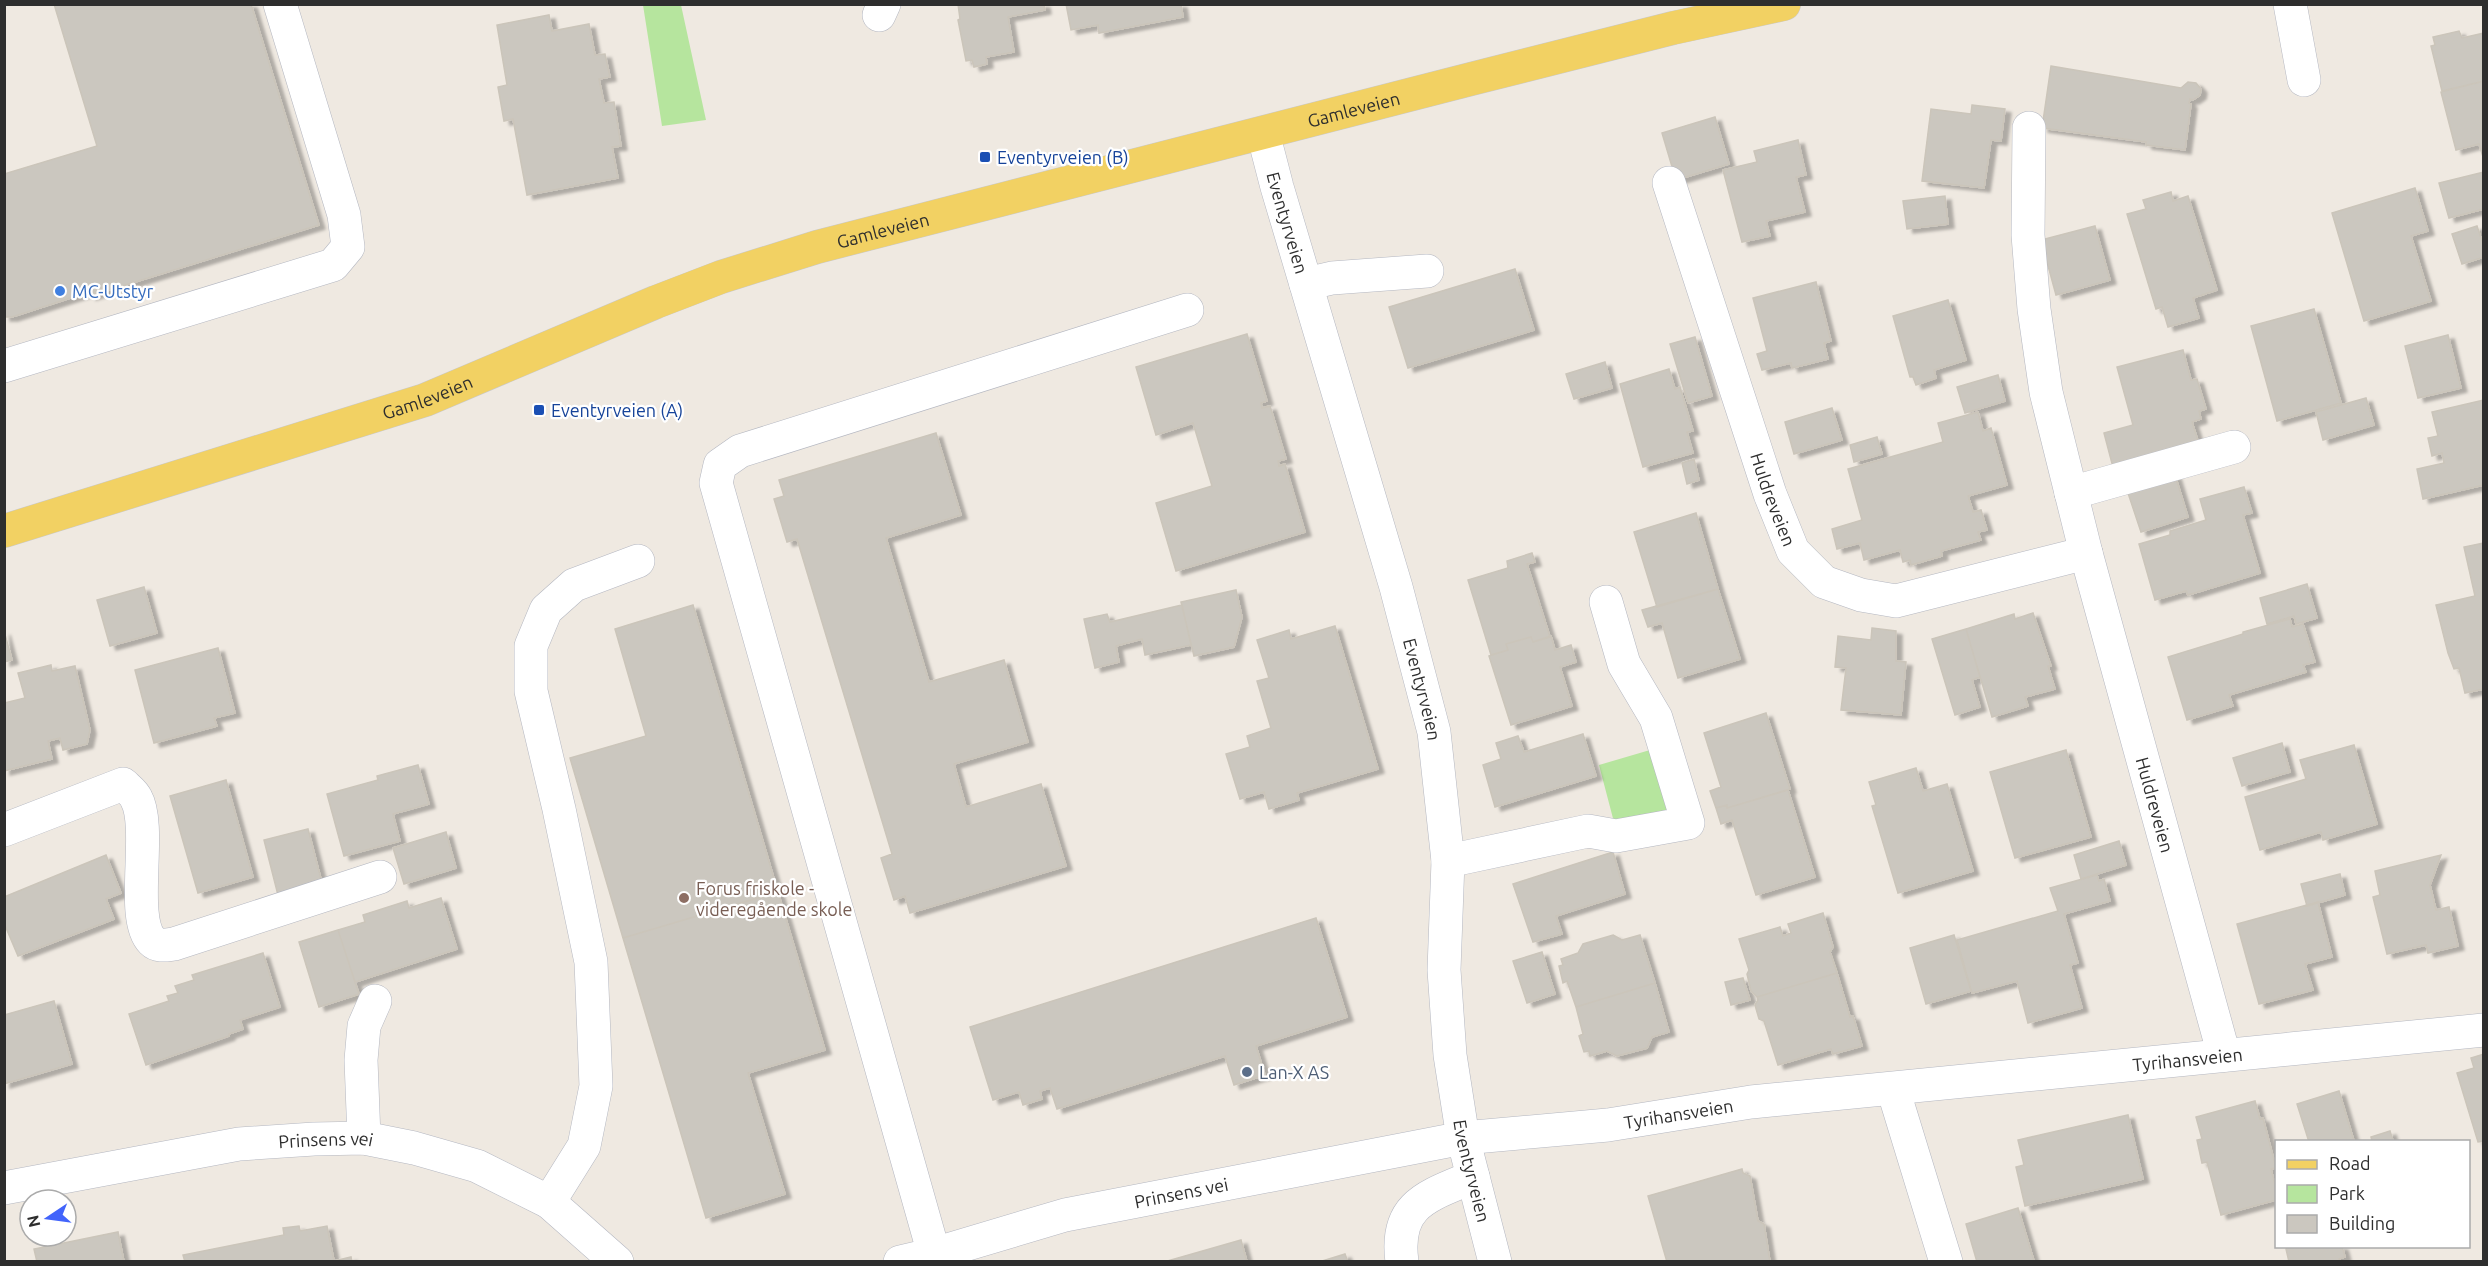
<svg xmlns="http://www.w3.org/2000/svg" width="2488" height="1266" viewBox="0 0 2488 1266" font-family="Ubuntu,sans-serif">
<defs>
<filter id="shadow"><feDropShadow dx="6" dy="4" stdDeviation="1.5" flood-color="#0004"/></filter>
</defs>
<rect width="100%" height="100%" fill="#efe9e1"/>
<path fill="#b6e59e" d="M643,5H681L706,120L662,126Z
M1650,750L1670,811L1615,826L1599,765Z"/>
<path fill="#cbc7bf" stroke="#cbc5ba" stroke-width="1.5" filter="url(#shadow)" d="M54,4H251L319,225L90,296L89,292L12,317H4V174L97,146Z
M958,4H1044L1045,10L1008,17L1014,52L986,57L987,64L974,67L972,60L966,61L958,20L960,19Z
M1066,4H1181L1183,17L1099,33L1098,25L1071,30Z
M549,15L552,31L589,24L595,55L605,54L610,77L599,79L604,103L614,102L621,146L612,147L618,178L527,195L513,119L504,121L498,87L507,85L497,25Z
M2459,31L2462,38L2484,33V81L2442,91L2431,46L2435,45L2433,37Z
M2051,66L2181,88L2188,82L2196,83L2201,89L2200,95L2193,100L2190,99L2189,103L2191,104L2185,150L2146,145V142L2042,128Z
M2484,81V160L2479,144L2456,150L2441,92Z
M1972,105L2005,109L2001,141L1991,140L1984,188L1922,181L1931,109L1971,114Z
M1715,117L1729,164L1676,180L1662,133Z
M1798,140L1806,175L1796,177L1805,212L1766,221L1770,236L1742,242L1723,170L1757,162L1754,151Z
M2484,172V209L2449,218L2439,183Z
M2415,188L2428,231L2411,236L2431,301L2364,321L2332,213Z
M2171,192L2173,201L2188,196L2217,290L2193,298L2199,318L2168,327L2162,307L2156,309L2127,214L2146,209L2143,200Z
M1945,196L1948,224L1907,229L1903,201Z
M2095,226L2110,280L2056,295L2041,240Z
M2477,226L2484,247V257L2462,264L2452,234Z
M1515,269L1534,330L1408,368L1389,307Z
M1816,282L1831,341L1824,343L1828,359L1792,368L1791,363L1762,370L1757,354L1767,351L1753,298Z
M1948,300L1966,360L1934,370L1936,378L1916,385L1913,377H1910L1893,316Z
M2314,309L2341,403L2277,421L2251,326Z
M1247,334L1267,401L1261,403L1262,408L1270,406L1286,459L1278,461L1279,466L1285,464L1305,532L1176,571L1156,503L1212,486L1193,423L1156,435L1136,367Z
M2448,335L2461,388L2418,398L2405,346Z
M1695,337L1712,396L1688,403L1670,344Z
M2183,350L2191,380L2197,379L2206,409L2199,411L2201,419L2192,422L2199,444L2114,471L2104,433L2133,425L2117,367Z
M1605,362L1612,388L1574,399L1566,374Z
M1669,369L1675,389L1680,387L1693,431L1687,432L1693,453L1643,467L1620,384Z
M1998,375L2005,401L1965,413L1957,387Z
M2366,398L2374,425L2323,440L2316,412Z
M2484,400V485L2423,499L2417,469L2444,463L2442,453L2432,456L2428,438L2438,436L2432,412Z
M1832,408L1842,440L1794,454L1785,422Z
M1978,412L1983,431L1991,428L2007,485L1968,496L1973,512L1981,510L1987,530L1978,532L1981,540L1941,551L1942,556L1911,565L1910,560L1903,562L1900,550L1864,560L1860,543L1837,549L1832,529L1862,520L1848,469L1943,442L1938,423Z
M936,433L961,515L886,538L929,682L1004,660L1028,742L954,764L966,807L1041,784L1066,866L910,913L905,896L894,900L881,858L892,854L797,539L787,542L774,499L784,496L779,480Z
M1877,437L1882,454L1854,462L1850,445Z
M1694,459L1699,480L1687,484L1682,463Z
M2175,475L2188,517L2141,532L2127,490Z
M2244,487L2252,513L2243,515L2260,573L2188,595L2186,591L2155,600L2139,544L2170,535V531L2206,520L2200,499Z
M1696,513L1718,589L1657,607L1634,532Z
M2484,543V689L2465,693L2459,668L2454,669L2448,653L2436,605L2475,596L2464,547Z
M1532,553L1535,562L1527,564L1550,637L1533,642L1531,637L1506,644L1508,650L1491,655L1468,580L1508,568L1507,561Z
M2307,584L2317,618L2296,624L2294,616L2267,624L2260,598Z
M144,587L157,633L110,646L97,600Z
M1718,589L1740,659L1678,678L1662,623L1648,627L1642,610Z
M1236,590L1242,617L1234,647L1194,656L1181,602Z
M693,605L778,892L623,938L570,758L646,736L615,629Z
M1182,605L1191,645L1145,655L1142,639L1116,646L1119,662L1095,668L1084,619L1107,614L1110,622Z
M2033,613L2051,666H2048L2055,689L2025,697L2028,706L1992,717L1966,629L2014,614L2015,619Z
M2290,619L2292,627L2303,624L2315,662L2303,665L2306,672L2229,695L2233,706L2187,720L2168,657L2243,634V632Z
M1335,626L1378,769L1297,793L1299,800L1269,809L1264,792L1240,799L1226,754L1250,747L1247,736L1271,728L1257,681L1269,678L1257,640L1289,630L1291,639Z
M1872,628L1896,631V661L1906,662L1901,715L1841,710L1846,668L1835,667L1838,636L1871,640Z
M1966,629L1980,677L1972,680L1980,707L1955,715L1932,639Z
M4,631L12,660L4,662Z
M1551,636L1555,650L1571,645L1576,662L1560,667L1572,706L1511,725L1489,656L1508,650L1506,644L1531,637L1533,642Z
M218,648L235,713L214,718L217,726L154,743L135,670Z
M51,665L52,671L75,666L90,730L87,744L63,750L60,738L48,741L52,759L4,771V703L25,698L18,673Z
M1766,713L1790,789L1727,808V805L1716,808L1710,791L1721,787L1704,733Z
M1583,734L1596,776L1495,807L1483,765L1501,759L1496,743L1518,736L1524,752Z
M2282,743L2290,772L2242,786L2233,758Z
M2354,745L2377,824L2323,840L2321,832L2260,850L2245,797L2306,779L2300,760Z
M2066,750L2091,837L2015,858L1990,772Z
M418,765L429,804L393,814L400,841L344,856L327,794L378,780L377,776Z
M1916,768L1923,791L1947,784L1973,871L1898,893L1872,806L1876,805L1869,782Z
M226,780L253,877L198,893L170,796Z
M1788,790L1815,877L1756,895L1732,820L1721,824L1716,808L1727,805V808Z
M308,829L323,887L279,899L264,840Z
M446,832L456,868L404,884L393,848Z
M2119,841L2126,865L2081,879L2074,855Z
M1613,852L1625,894L1556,916L1562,934L1533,942L1513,884Z
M106,855L121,893L106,899L114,919L18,956L4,923V897Z
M2441,855L2430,885L2436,910L2449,907L2458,946L2428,953L2426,945L2387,954L2373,897L2380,895L2375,871Z
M2340,874L2345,895L2307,906L2301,884Z
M2097,875L2099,881L2104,879L2110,901L2064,914L2078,963L2070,965L2082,1008L2028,1023L2017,981L1972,993L1957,940L2058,911L2050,888Z
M778,892L825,1050L748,1073L785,1194L706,1218L623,938Z
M441,898L457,949L355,982L338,930L365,922L363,915L407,901L409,908Z
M2318,902L2332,957L2305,964L2313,990L2259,1004L2237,924Z
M1823,913L1833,947L1830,952L1837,973L1757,997L1751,991L1747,974L1749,970L1739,939L1780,927L1783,936L1791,933L1788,924Z
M1316,918L1347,1017L1256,1046L1265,1075L1234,1085L1225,1056L1057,1109L1050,1088L1040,1091L1042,1099L1023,1105L1019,1092L993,1100L970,1027Z
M338,930L359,994L319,1007L299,942Z
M1613,935L1622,940L1640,935L1655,983L1576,1007L1567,981L1563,983L1559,966L1563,965L1561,959L1578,953L1583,944Z
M1954,935L1971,991L1926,1004L1910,948Z
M1542,952L1555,994L1527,1003L1513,961Z
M263,953L280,1007L240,1020L243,1029L229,1034V1036L146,1065L129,1014L169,1001L167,996L178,993L175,986L194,980L192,975Z
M1837,973L1850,1017L1853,1016L1862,1046L1833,1054L1831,1049L1778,1065L1764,1021L1759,1019L1755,1005L1758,1000L1757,997Z
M1743,978L1750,1000L1731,1005L1725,982Z
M1655,983L1669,1032L1652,1037L1647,1048L1617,1056L1607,1051L1590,1056L1589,1051L1584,1052L1579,1036L1583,1034L1576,1007Z
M54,1001L72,1064L4,1084V1015Z
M2484,1054V1141L2478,1142L2457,1073L2474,1068L2471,1058Z
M2339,1091L2354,1141L2309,1142L2297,1104Z
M2255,1101L2260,1119L2263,1118L2276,1168L2271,1169L2276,1189V1200L2221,1215L2207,1162L2202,1163L2197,1140L2202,1139L2196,1117Z
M2128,1115L2143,1179L2025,1206L2016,1167L2024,1165L2018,1140Z
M2390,1131L2393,1141L2395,1142H2369L2372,1141L2371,1137Z
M1742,1169L1743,1173L1750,1176L1758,1221L1764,1224L1770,1262H1667L1648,1196Z
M2018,1208L2034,1261L1977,1262L1966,1224Z
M299,1226L300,1231L327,1226L334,1261L351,1257L352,1262H185L183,1255L284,1235L283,1228Z
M118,1232L124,1262H37L34,1249Z
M1241,1240L1247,1262H1164Z
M2294,1246H2342L2345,1257L2339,1259L2340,1262H2289L2286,1249Z
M1345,1254L1348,1262H1319Z"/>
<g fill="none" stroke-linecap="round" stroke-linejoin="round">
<g stroke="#b4b7c1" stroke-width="34">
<g id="minor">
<path d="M2290,4L2304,80"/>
<path d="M879,15L884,4"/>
<path id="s1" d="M2029,128L2028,235L2034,309L2046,392L2086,553L2224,1055"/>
<path id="s2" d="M1263,133L1277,187L1396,587L1434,732L1448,861L1444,970L1450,1055L1463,1138L1495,1262"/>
<path id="s3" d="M1669,183L1770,494L1793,551L1824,582L1861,595L1896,601L2086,553"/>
<path d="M1306,284L1332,278L1427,271"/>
<path d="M4,366L333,265L348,247L344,215L280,4"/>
<path d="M2071,493L2234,447"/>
<path d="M4,830L123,784C127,788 134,793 136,798C153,828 129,918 152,941C158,947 166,945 174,944L380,877"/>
<path d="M1448,861L1588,831L1616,836L1688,823L1656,718L1624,664L1606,602"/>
<path d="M1893,1089L1946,1262"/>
<path d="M364,1138L361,1060L364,1026L375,1001"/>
<path id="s4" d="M4,1188L239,1144L314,1139L364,1138L414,1148L477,1166L549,1202L617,1262"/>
<path d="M549,1202L584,1146L596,1086L591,962L559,809L531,691V646L546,610L574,585L638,561"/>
<path d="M934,1254L716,483L720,465L740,451L1187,310"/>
<path id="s5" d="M900,1262L934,1254L1065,1215L1463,1138L1608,1125L1751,1102L2484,1030"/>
<path d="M1402,1262C1394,1204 1428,1196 1473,1177"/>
</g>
</g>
<g stroke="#c9c9c9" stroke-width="34">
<g id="major">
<path id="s6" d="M4,531L425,400L656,302L721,277L817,247L1471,79L1673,28L1784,4"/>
</g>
</g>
<use href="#minor" stroke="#fff" stroke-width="33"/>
<use href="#major" stroke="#f2d163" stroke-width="33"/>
</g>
<g fill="#1a4fb4" stroke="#fff" stroke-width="2">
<rect x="979" y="151" width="12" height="12" rx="3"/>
<rect x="533" y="404" width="12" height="12" rx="3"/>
</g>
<circle fill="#3f7fe0" stroke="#fff" stroke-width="2" cx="60" cy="291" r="6"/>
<circle fill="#8d6e63" stroke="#fff" stroke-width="2" cx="684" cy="898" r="6"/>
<circle fill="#5c6f8a" stroke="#fff" stroke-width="2" cx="1247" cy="1072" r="6"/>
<g text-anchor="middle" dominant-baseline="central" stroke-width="4.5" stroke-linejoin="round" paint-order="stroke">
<g font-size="18" fill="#2e2e2e" stroke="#fff">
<text stroke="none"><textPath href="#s6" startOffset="1416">Gamleveien</textPath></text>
<text stroke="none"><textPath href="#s2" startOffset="93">Eventyrveien</textPath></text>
<text stroke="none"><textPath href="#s6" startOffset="930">Gamleveien</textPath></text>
<text stroke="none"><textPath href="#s6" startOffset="444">Gamleveien</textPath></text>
<text stroke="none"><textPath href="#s3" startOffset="333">Huldreveien</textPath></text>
<text stroke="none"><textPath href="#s2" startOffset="579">Eventyrveien</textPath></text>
<text stroke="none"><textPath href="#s1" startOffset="692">Huldreveien</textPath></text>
<text stroke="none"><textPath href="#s5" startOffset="1306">Tyrihansveien</textPath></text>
<text stroke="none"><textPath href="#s5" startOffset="794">Tyrihansveien</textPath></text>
<text stroke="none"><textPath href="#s4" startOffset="326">Prinsens vei</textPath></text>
<text stroke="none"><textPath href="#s2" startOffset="1065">Eventyrveien</textPath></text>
<text stroke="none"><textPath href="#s5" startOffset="290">Prinsens vei</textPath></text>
</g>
<g font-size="18" fill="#164399" stroke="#fff" text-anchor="start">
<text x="997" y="157">Eventyrveien (B)</text>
<text x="551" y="410">Eventyrveien (A)</text>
</g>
<g font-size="18" fill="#366cbe" stroke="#fff" text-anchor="start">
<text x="72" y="291">MC-Utstyr</text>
</g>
<g font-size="18" fill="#785e54" stroke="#fff" text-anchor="start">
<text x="696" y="888">Forus friskole -<tspan x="696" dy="21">videregående skole</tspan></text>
</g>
<g font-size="18" fill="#4e5e75" stroke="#fff" text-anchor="start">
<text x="1259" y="1072">Lan-X AS</text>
</g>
</g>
<rect width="2488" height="1266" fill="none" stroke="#2e2e2e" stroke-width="12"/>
<rect x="2275" y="1140" width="195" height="108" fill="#ffffff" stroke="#ababab" stroke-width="1.5"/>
<rect x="2287" y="1160" width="30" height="9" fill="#f2d163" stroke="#ababab" stroke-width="1.5"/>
<text x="2329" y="1170" font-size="18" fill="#2e2e2e">Road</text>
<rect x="2287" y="1185" width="30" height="18" fill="#b6e59e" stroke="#ababab" stroke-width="1.5"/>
<text x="2329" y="1200" font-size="18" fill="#2e2e2e">Park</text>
<rect x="2287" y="1215" width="30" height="18" fill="#cbc7bf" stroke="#ababab" stroke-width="1.5"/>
<text x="2329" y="1230" font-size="18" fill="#2e2e2e">Building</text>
<g transform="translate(48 1218) rotate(257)"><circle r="28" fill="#ffffff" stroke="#ababab" stroke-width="1.5"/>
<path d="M0-4.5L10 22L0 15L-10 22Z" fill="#4264fb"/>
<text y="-9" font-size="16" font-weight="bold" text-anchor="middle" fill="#2e2e2e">N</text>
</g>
</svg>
